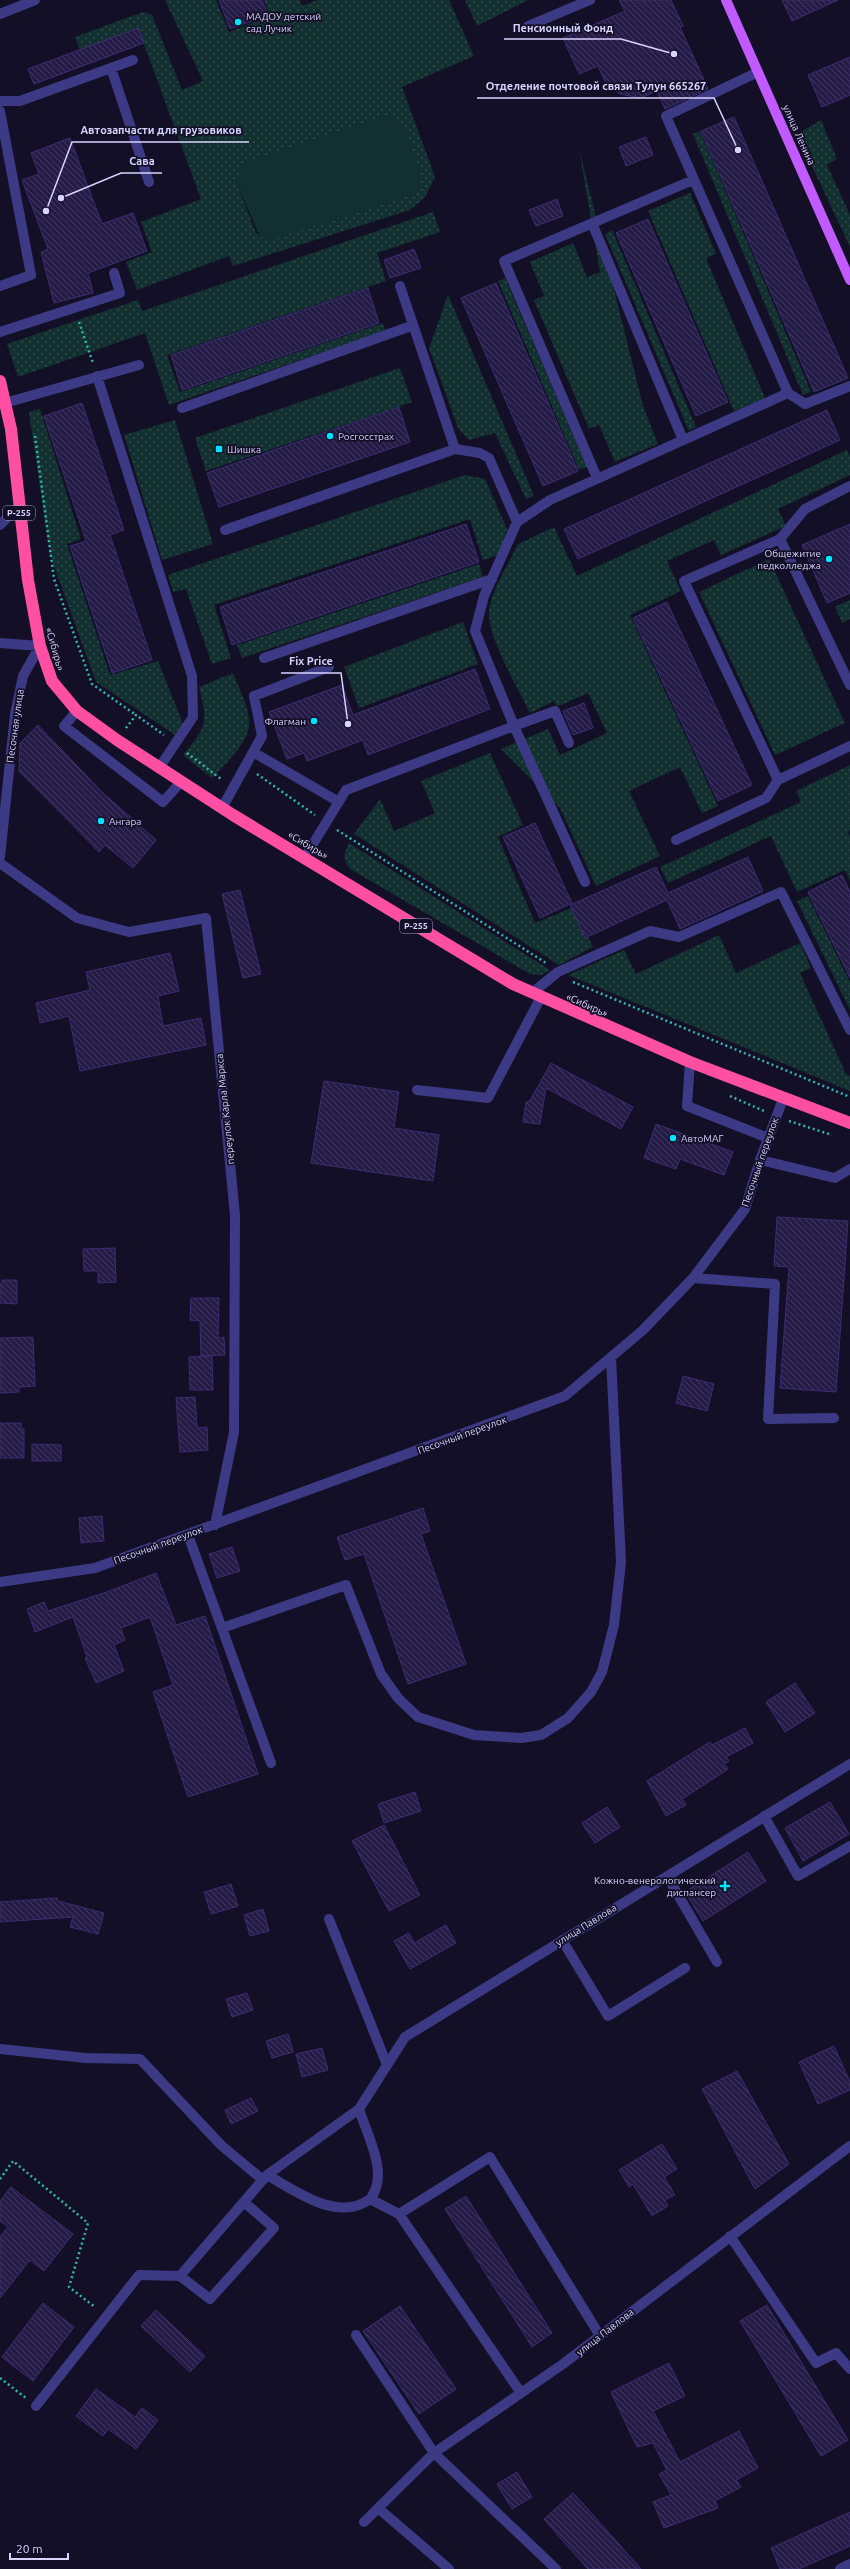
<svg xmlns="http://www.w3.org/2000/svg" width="850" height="2569" viewBox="0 0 850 2569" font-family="Ubuntu,sans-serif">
<defs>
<pattern id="grass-dots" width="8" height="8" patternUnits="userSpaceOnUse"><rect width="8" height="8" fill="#12302f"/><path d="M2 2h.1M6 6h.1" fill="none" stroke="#344d4e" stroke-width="1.8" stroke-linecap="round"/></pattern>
<pattern id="building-back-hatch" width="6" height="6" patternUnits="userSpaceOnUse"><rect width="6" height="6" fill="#241b47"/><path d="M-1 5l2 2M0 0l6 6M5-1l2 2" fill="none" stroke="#433b63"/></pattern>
</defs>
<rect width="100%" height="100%" fill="#130f26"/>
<path fill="url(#grass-dots)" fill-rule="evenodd" d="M165,0H216L229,32L270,16L264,0H300L302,6L317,0H449L474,56L402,87L435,177L425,197L410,210L233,266L229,256L137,290L126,262L152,252L141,222L201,199L138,28L80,50L75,37L143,12L152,15L182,90L203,81ZM402,123L421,178L265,239L256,233L236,181Z
M465,0H528L477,26Z
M821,120L837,159L827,165L850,215V247L797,134Z
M700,131L811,392L803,395L693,134Z
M579,149L643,406L658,444L615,462L599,425L589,429L534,300L544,296L530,262L573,243L587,277L600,272Z
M690,193L716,254L706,258L765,398L734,411L648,211Z
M433,212L440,232L377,253L386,281L167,355L180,392L383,323L385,331L169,405L145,333L18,377L7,344L138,300L142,311Z
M612,230L696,427L689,431L605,234Z
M505,278L587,467L579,470L498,281Z
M448,295L534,496L526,499L495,433L469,440L458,428L429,348Z
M400,368L412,402L206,471L195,438Z
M40,409L81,539L67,544L110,675L158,661L183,724L175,735L96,682L50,555L29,412Z
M175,420L213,544L162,560L124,435Z
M847,450L850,456V475L778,509L786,526L721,555L714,540L667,561L681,591L630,615L718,806L702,813L680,767L629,791L660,856L596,886L560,808L501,749L548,729L560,755L607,733L588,693L557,707L554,701L530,713C519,690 488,637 489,614C489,594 509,563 518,544L554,527L577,576Z
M465,475L485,479L507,529L499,555L483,560L470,519L214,605L231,658L212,664L186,589L173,592L168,575Z
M769,559L845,723L775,755L699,592Z
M479,564L483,577L242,658L237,645Z
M850,600V619L842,623L835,607Z
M463,622L478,664L359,708L344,667Z
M233,673C238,687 248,704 249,719C252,742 225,763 212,778L183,755C207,726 208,724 199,687Z
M490,753L523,825L498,837L535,923L574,907L593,947L559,965L354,834L380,799L394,831L435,813L421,781Z
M850,765V830L848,832L850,837V881L845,870L797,892L771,836L668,883L660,867L801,802L796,791Z
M349,843L550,970L541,975L530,974L350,869C342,859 344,854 349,843Z
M808,896L850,982V1010L797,901Z
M719,935L736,973L800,943L811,968L800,973L846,1074L850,1076V1091L568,975L624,950L636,974Z"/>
<path fill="#12302f" d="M389,115L396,117L402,123L421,172V184L415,194L270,240L260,237L236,181L242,167L248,161Z"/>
<path fill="url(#building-back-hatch)" stroke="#3b2d73" d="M219,0H262L268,15L230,29Z
M619,0H671L683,26L680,27L708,89L665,109L657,91L640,98L620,94L606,84L598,66L579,74L563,38L625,11Z
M782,0H838L792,21Z
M138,28L144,43L34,84L28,69Z
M850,57V95L822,107L808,75Z
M734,117L848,378L814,392L701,131Z
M646,137L653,155L626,166L619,147Z
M70,138L102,224L133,213L147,251L88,273L93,293L54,303L41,252L48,249L22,180L39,174L31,153Z
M557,199L563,216L536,226L529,210Z
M648,219L728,402L696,416L616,233Z
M414,249L421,268L390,278L384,260Z
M496,283L578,471L543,486L461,298Z
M368,288L379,323L182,390L171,355Z
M82,403L124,530L110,535L152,660L112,673L70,546L86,541L44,416Z
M399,407L410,442L219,507L207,473Z
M827,410L840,440L578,559L564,529Z
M466,524L479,562L232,645L220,607Z
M850,524V593L827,603L802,545Z
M667,602L752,785L718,801L633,618Z
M475,669L490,709L368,755L363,740L307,761L304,753L287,759L269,712L342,685L353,715Z
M584,703L593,728L573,735L563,711Z
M38,725L102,792L156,840L133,868L105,845L99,852L19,771L20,743Z
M535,823L572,903L540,918L503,837Z
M748,857L763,891L680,929L667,900L585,938L570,905L656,867L668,893Z
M842,875L850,892V978L808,892Z
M240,890L261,974L243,978L222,894Z
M170,953L179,991L158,996L163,1026L201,1018L206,1045L80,1071L69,1016L40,1023L36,1003L90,990L86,972Z
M551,1063L633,1107L621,1129L546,1088L540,1124L523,1122L526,1102H529Z
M324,1081L399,1092L394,1128L439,1135L433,1181L311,1163Z
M656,1124L733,1152L724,1175L680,1159L676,1169L644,1158Z
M777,1217L848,1221L836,1392L780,1388L789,1267L774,1266Z
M115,1248L116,1282L98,1283V1271H84L83,1249Z
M2,1280H17V1304L0,1303V1284H2Z
M191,1298H219L218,1338L224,1337L225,1355L201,1356L200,1321L190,1320Z
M33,1337L35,1386L19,1387V1392L0,1393V1338Z
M212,1356L213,1390H190L189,1357Z
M683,1376L714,1384L707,1411L676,1403Z
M195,1397L197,1428L207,1427L208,1450L180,1452L176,1398Z
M0,1423H21V1429H24V1458H0Z
M32,1444L61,1445V1461H32Z
M423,1508L430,1531L421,1534L466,1664L408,1684L364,1554L345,1560L337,1537Z
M102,1516L104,1541L81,1543L79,1518Z
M232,1547L240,1571L217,1578L209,1554Z
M156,1573L176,1625L205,1616L258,1774L188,1797L153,1692L173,1685L150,1617L121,1628L125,1640L114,1645L124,1671L96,1683L85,1658L87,1657L73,1617L35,1632L27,1609L44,1602L48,1611L107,1592Z
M795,1683L815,1713L785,1732L766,1702Z
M745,1728L753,1743L726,1757L729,1761L724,1764L728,1769L682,1799L686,1805L666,1816L647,1781L710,1742L712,1745Z
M415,1792L421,1811L384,1823L378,1804Z
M830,1802L849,1834L803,1861L785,1828Z
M607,1807L620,1827L595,1843L582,1823Z
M384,1825L420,1895L389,1911L352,1841Z
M748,1852L766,1881L703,1921L685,1892Z
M231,1884L238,1906L211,1914L204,1892Z
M57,1898L58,1901L104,1913L98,1934L70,1927L73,1917L0,1922V1902Z
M263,1909L269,1931L250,1936L244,1915Z
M446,1925L456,1943L410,1969L394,1941L409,1933L414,1943Z
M247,1993L253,2010L232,2017L226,1999Z
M288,2034L293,2052L272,2058L266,2041Z
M834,2046L850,2082V2090L818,2104L799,2062Z
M322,2048L328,2070L302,2077L296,2054Z
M737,2071L789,2164L755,2189L702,2089Z
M251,2098L258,2111L231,2124L225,2110Z
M662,2144L677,2169L664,2177L675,2195L665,2200L668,2206L652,2216L633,2184L629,2187L619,2170Z
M11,2187L73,2234L44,2271L30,2260L0,2298V2237L8,2227L0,2221V2201Z
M466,2196L552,2333L532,2347L445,2209Z
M43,2303L74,2327L33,2381L2,2357Z
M767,2305L848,2440L821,2456L740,2321Z
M400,2306L456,2389L419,2414L363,2331Z
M156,2310L205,2356L190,2372L141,2326Z
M669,2363L685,2396L653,2411L680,2462L739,2431L758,2468L736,2480L741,2487L715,2501L718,2508L664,2528L653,2502L671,2495L659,2474L667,2470L653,2443L637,2447L611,2392Z
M96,2389L135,2417L142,2408L158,2420L136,2449L108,2429L103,2436L76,2416Z
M517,2472L532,2497L512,2509L497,2484Z
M573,2493L587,2508L641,2569H588L561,2539L544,2519Z
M850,2512V2546L799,2569H780L771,2548Z"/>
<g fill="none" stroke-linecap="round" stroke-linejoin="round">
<path stroke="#2fb8b0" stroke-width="2.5" stroke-dasharray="2 3" stroke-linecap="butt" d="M79,322L93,363
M35,436L54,579L92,684L136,715
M126,728L136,715L164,735
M187,753L221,779
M257,774L315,815
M337,830L546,963
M573,982L850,1097
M730,1096L764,1111
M789,1121L832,1135
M0,2179L13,2161L88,2223L69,2287L95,2307
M0,2378L26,2398"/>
<path stroke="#3d3a85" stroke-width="10" d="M0,14L35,0
M528,26L590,0
M111,68L149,182
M758,72L666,116L788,393
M0,101H20L133,60
M0,111L31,275L0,286
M592,223L683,440
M400,286L455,449
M0,332L120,293L114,273
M97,376L192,676L193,717L159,768
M5,403L139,365
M182,408L411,326
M597,478L504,261L693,180
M0,525L18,507
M225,530L455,449L480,453L489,458L517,522
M780,539L850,685
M0,643L40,646L23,676L15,714L0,857
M264,658L492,579
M77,711L64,726L163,802L181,782
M569,743L555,711L514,726L585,882
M253,752L339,802
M778,780L684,581L780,539L805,509L850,486
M222,808L262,736L254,696L329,667
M676,840L766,798L778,780L850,746
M305,857L346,790L514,726L475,631L484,596L517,522L550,500L788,393L805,404L850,386
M0,863L77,918L129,932L206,918L235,1215L234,1432L215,1525
M532,993L558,972L650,931L679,937L781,892L850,1030
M690,1062L687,1106L768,1138
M417,1090L488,1098L541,997
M760,1160L835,1178L850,1169
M693,1278L775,1284L768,1419L834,1418
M188,1535L271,1763
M0,1582L95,1568L565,1396L643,1330L693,1278L745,1209L760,1160L783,1099
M222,1628L346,1585L381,1674L398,1698L418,1717L474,1735L521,1738L541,1735L568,1718L591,1692L602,1672L614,1625L621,1562L611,1358
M764,1816L798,1876L850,1846
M667,1876L717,1962
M329,1919L387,2065
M562,1940L608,2016L685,1968
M0,2049L86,2058L140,2059L222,2146L263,2180
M359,2109C367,2135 390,2175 370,2199L399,2214L521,2393
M267,2175C296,2191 338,2223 370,2199
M244,2202L274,2228L210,2299L180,2276L267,2175L359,2109L405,2037L850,1764
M399,2214L490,2157L600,2336
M730,2236L816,2363L836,2353L850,2369
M356,2335L434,2453L556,2569
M36,2406L139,2275L180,2276
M378,2508L449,2569
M364,2522L434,2453L563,2364L850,2146
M840,2569L850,2564"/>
<path stroke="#c25bff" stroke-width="10" d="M726,0L850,280"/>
<path stroke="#ff4fa3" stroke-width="12" d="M0,381L11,429L28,580L40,646L52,681L77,711L117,740L233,815L513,984L690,1062L850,1123"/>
</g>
<g fill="#00e5ff" stroke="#130f26" stroke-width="1.5">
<circle cx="238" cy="22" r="4"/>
<circle cx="330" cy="436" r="4"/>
<rect x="215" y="445" width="8" height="8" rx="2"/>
<circle cx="829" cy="559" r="4"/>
<circle cx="314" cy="721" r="4"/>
<circle cx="101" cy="821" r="4"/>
<circle cx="673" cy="1138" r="4"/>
<path d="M723 1880h4v4h4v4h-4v4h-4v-4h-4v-4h4z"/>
</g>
<g text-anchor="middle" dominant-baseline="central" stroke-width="3.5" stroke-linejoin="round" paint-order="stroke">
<g fill="#130f26" stroke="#9e99be" stroke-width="1">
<rect x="3" y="506" width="32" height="14" rx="3"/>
<rect x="400" y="919" width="32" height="14" rx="3"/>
</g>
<g font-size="9" font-weight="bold" fill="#d9d4ff">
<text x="19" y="513">Р-255</text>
<text x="416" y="926">Р-255</text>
</g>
<g font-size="10" fill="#d9d4ff" stroke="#130f26" text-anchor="start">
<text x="246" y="16">МАДОУ детский<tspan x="246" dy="12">сад Лучик</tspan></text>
<text x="338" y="436">Росгосстрах</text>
<text x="227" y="449">Шишка</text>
<text x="821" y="553" text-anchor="end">Общежитие<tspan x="821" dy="12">педколледжа</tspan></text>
<text x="306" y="721" text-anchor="end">Флагман</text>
<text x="109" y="821">Ангара</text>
<text x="681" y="1138">АвтоМАГ</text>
<text x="716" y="1880" text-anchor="end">Кожно-венерологический<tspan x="716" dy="12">диспансер</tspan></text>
</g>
<g font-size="10" fill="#d9d4ff" stroke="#130f26">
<text transform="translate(799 135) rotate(66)">улица Ленина</text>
<text transform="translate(55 649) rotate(74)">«Сибирь»</text>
<text transform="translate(15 726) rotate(-82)">Песочная улица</text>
<text transform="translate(308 845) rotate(31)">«Сибирь»</text>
<text transform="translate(587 1005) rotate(24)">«Сибирь»</text>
<text transform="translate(225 1109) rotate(-96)">переулок Карла Маркса</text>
<text transform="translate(760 1162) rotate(-71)">Песочный переулок</text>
<text transform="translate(462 1435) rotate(-20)">Песочный переулок</text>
<text transform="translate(158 1545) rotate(-20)">Песочный переулок</text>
<text transform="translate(586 1925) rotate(-32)">улица Павлова</text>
<text transform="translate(605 2332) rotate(-38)">улица Павлова</text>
</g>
</g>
<path fill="none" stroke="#d9d4ff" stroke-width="1.5" d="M674 54L621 39H504M738 150L714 98H477M46 211L72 142H249M61 198L121 173H162M348 724L341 673H281"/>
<g fill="#d9d4ff" stroke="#130f26" stroke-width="1.5">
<circle cx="674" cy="54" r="4"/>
<circle cx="738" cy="150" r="4"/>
<circle cx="46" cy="211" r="4"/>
<circle cx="61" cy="198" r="4"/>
<circle cx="348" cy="724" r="4"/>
</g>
<g font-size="11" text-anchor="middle" font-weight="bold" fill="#d9d4ff" stroke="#130f26" stroke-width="3.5" stroke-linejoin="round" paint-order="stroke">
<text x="563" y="32">Пенсионный Фонд</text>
<text x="596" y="90">Отделение почтовой связи Тулун 665267</text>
<text x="161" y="134">Автозапчасти для грузовиков</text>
<text x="142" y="165">Сава</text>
<text x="311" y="665">Fix Price</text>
</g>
<path d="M10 2553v6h58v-6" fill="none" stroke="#d9d4ff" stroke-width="2"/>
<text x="16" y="2553" font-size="12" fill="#d9d4ff" stroke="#130f26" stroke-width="3" paint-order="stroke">20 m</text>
</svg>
